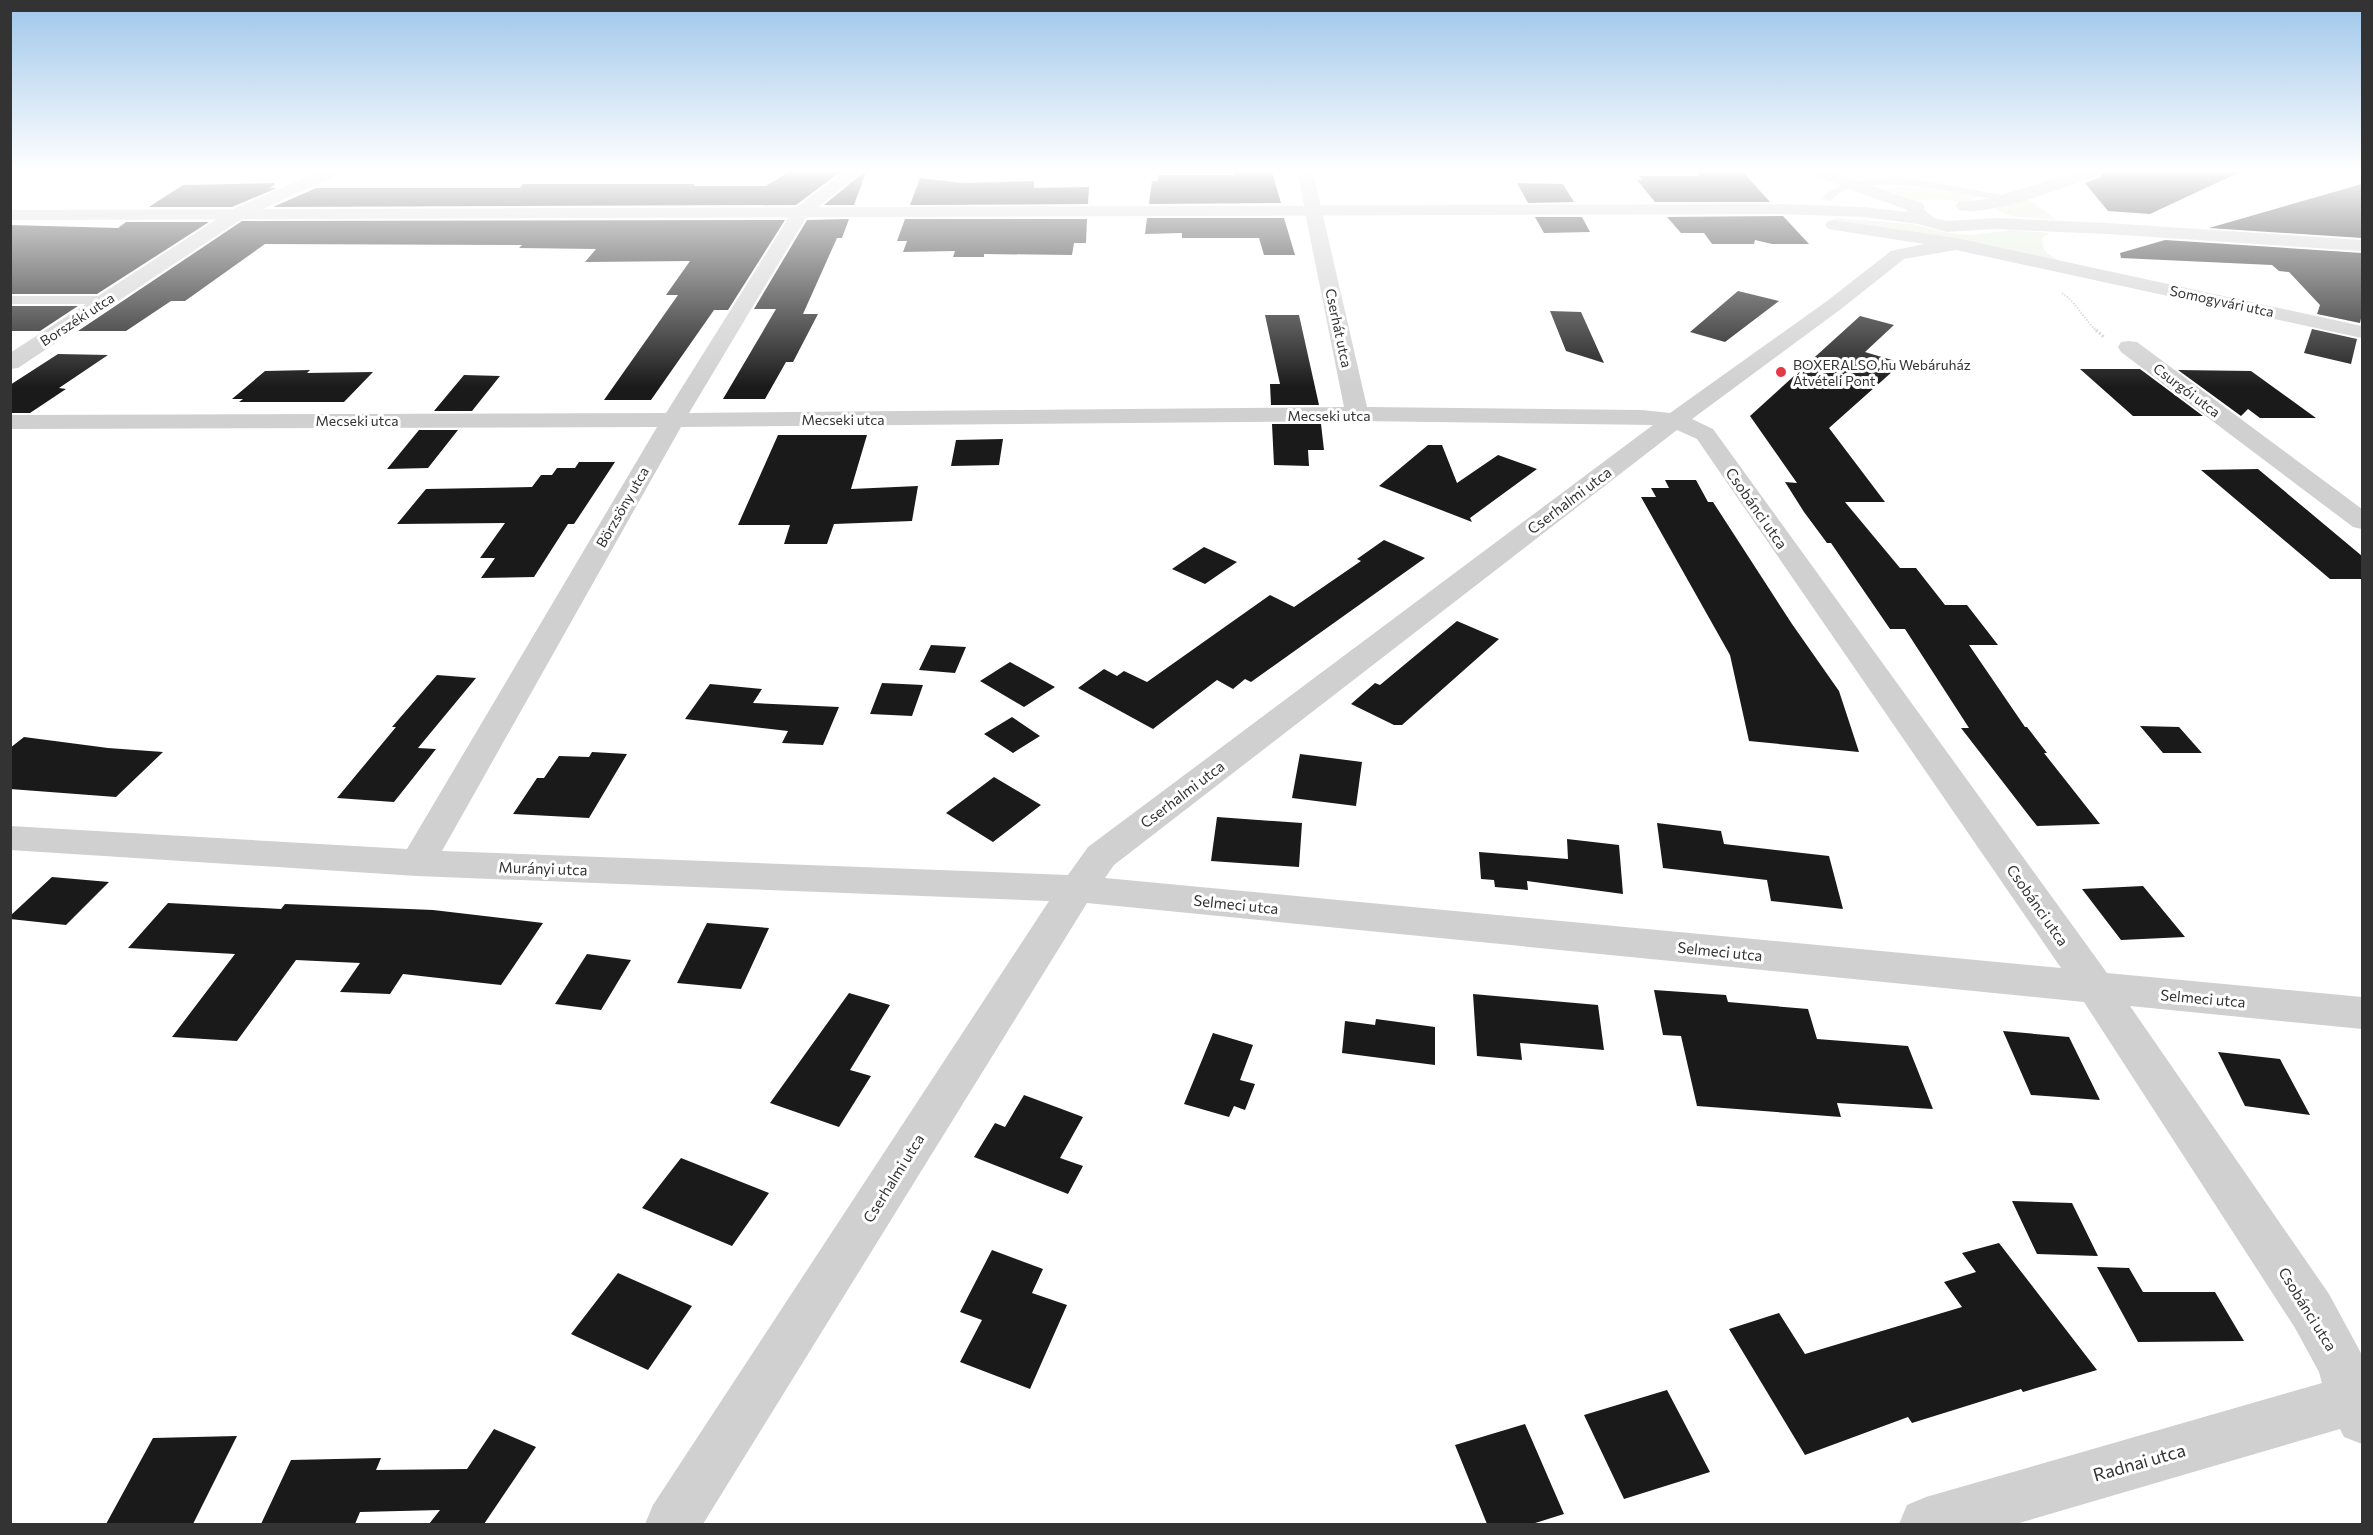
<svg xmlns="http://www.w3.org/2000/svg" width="2373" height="1535" viewBox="0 0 2373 1535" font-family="Commissioner,sans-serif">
<rect width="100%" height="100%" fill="#fff"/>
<path fill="#e6ecdf" d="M1903,186L1947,190L1980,196L1964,202L1937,199L1916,200L1884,189Z
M2027,198L2057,220L2011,216L1995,209Z
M1835,218L1912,224L1949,233L1971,235L2012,230L2050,233L2042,238C2041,252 2050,255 2061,262L1845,223L1833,219Z"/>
<path fill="#1a1a1a" d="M789,172H840L796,205L273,207L316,188H520L523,184H695L693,186H766Z
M864,172H866L854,205H824Z
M1234,172H1272L1281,203L1149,204L1152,181H1158V175H1234Z
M1698,172H1743L1770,202H1655L1637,180H1642L1639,176H1700Z
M2104,172H2240L2150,214L2108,211L2085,183L2101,177Z
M920,178L962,183L1034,181V188L1089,187L1088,204L910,205Z
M274,183L275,185L269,188H277L232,207H149L183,185Z
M1517,183L1563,184L1574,202L1528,203Z
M2362,184V238L2209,228Z
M1783,216L1809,244H1772L1755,240L1754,244H1712L1704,233H1681L1667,217Z
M1535,217H1582L1590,232L1544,233Z
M1147,218H1284L1295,255H1264L1259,238H1182V233L1145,234Z
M849,219L842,238H837L803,314H818L793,362H786L765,399H723L776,309H754L807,220Z
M905,219H1087L1086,243H1074L1072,255L984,254V257H953L955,251L903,252L907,241H897Z
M785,220L728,310H714L651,400H604L678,295H666L690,261L585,262L596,249L519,248L522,245L265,244L185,301H171L126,331H78L242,221Z
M126,222H209L97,294H10V225L118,228Z
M2165,240L2362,253V314L2360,323L2317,314L2320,305L2289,272L2279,271L2272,265L2121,258L2120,253Z
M1738,291L1779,301L1725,342L1690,332Z
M10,306H78L40,331H10Z
M1550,311L1581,312L1604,363L1566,351Z
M1265,315H1299L1319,405H1271L1270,384H1280Z
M1860,316L1894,325L1865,352L1902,363L1829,428L1885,502H1845L1900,568H1916L1945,605H1967L1998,645H1969L2025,727H2027L2047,753H2044L2100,824L2037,826L1961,728H1969L1905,629H1890L1831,543H1827L1804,512L1785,482L1797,483L1750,416Z
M2312,329L2357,339L2351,364L2304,353Z
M58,354L108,355L59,388L66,389L30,413H10V385Z
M2080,369H2140L2203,416H2133Z
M310,370L307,373L373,372L344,402H239L243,399H232L265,371Z
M2178,370L2251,371L2316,418H2260L2248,409L2241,416Z
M464,375L500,376L472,411H434Z
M1272,424H1321L1324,450H1308L1309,466L1274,465Z
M419,430H458L428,468L387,469Z
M778,435H867L851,489L918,486L912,521L834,524L827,544H784L790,525H738Z
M1003,439L999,465L951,466L956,440Z
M1428,445H1442L1457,483L1498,455L1537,469L1470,518L1472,522L1379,486Z
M579,462H615L574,524H568L534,577L481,578L495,558H480L505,523L397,524L426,489L532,487L541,475H552L557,468H575Z
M2258,469L2362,556V579H2330L2201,470Z
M1665,480H1696L1708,502H1713L1792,624L1839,691L1859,752L1749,741L1730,655L1641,497H1656L1651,488H1669Z
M1384,540L1425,558L1251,682L1245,679L1233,689L1217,680L1153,729L1078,688L1104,669L1117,676L1124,671L1147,682L1270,595L1294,607L1361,561L1357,559Z
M1204,547L1237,562L1205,584L1172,569Z
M1457,621L1499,639L1402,725H1394L1351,704L1375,683L1380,685Z
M931,645L966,647L955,673L919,670Z
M1010,662L1055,687L1024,707L980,681Z
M437,675L476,678L418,748L436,749L394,802L337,798L396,727H392Z
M882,683L923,685L912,716L870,714Z
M710,684L762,689L753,703L839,707L823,745L782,743L788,731L685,719Z
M1012,717L1040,736L1013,753L984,734Z
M2140,726L2179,727L2202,753H2163Z
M24,737L108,748L163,752L116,797L10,789V748Z
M592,752L627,754L589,818L513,814L537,778H544L559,756L589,757Z
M1300,754L1362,762L1356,806L1292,798Z
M994,777L1041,805L993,842L946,813Z
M1217,817L1302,823L1299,867L1211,861Z
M1657,823L1721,831L1724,844L1829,856L1843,909L1771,901L1767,880L1663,868Z
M1567,839L1619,845L1623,894L1527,881L1528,890L1495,887L1494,880L1481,879L1479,852L1568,859Z
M52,877L109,882L66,925L10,919V916Z
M2143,886L2185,937L2121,940L2082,889Z
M168,903L281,909L285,904L433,910L543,923L501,985L403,974L390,994L340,992L360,963L296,960L237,1041L172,1037L235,954L128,948Z
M707,923L769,928L741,989L677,983Z
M587,954L631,960L601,1010L555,1004Z
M1654,990L1726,995L1728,1002L1808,1009L1817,1039L1908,1046L1933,1109L1837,1103L1841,1117L1697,1106L1681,1036L1663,1035Z
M849,993L890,1005L850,1070L871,1076L839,1127L770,1103Z
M1473,994L1598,1005L1604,1050L1520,1043L1522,1060L1477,1056Z
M1376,1019L1435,1027V1065L1342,1053L1345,1021L1375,1025Z
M2003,1031L2069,1037L2100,1100L2031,1095Z
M1213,1033L1253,1045L1240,1080L1255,1084L1245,1110L1234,1106L1229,1117L1184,1104Z
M2218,1052L2280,1059L2310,1115L2245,1106Z
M1024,1095L1083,1117L1060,1158L1083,1166L1068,1194L974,1157L995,1123L1005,1127Z
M681,1158L769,1193L732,1246L642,1208Z
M2012,1201L2072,1203L2098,1256L2037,1254Z
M1999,1243L2097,1370L2023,1392L2021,1389L1912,1423L1908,1417L1805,1455L1729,1329L1779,1313L1805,1354L1962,1307L1944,1282L1976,1272L1962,1253Z
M992,1250L1043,1269L1032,1293L1067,1305L1030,1389L960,1362L982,1320L960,1312Z
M2097,1267L2129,1268L2143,1292H2215L2244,1341L2138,1342Z
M618,1273L692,1306L648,1370L571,1334Z
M1667,1390L1710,1472L1624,1499L1584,1415Z
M1525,1424L1564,1514L1532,1524H1487L1455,1445Z
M494,1429L536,1447L484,1524H429L440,1510L360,1512L355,1524H261L291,1460L381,1458L376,1470L467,1469Z
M237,1436L193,1524H106L153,1438Z"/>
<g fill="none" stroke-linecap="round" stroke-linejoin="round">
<path stroke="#cdcdcd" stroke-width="2" stroke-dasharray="1.5 1.5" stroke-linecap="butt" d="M2062,293C2076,302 2084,320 2098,332"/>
<path stroke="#cdcdcd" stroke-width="3" stroke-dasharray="2 2" stroke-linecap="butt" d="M2096,330L2104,337"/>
<path fill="#d0d0d0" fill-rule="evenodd" d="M1916,179L2006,196L2011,199L2006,202C1970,195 1855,167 1831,201L1822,199C1837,177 1891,178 1916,179Z
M10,296H105L111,300L105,304H10Z"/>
<path fill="#d0d0d0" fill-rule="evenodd" d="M318,172H340L338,175L243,218L18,368L10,369V353L231,210Z
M844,172H862L807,216L689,413L1344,407L1297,172H1313L1367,407L1642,410L1670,413L1827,301L1891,251L1924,244L1828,229L1825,225L1828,221L1834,220L1956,238L2362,326V338L1956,250L1904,259L1841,309L1692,419L1713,429L2107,973L2362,997V1029L2130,1006L2329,1294L2362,1355V1444L2344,1437L2340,1429L2016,1524H1899L1907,1505L1926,1497L2322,1383L2319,1372L2295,1328L2084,1002L1087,903L703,1524H645L653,1505L1049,901L417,876L10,850V826L407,849L657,427L10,429V415L666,413L794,209ZM1357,421L1653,425L1088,847L1068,875L442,851L681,427ZM1677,430L1697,439L2061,968L1105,878L1114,865Z
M1810,172H1833L1922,203L1925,207L1922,211H1910L1812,175Z
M2077,172H2102L2100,175C2067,186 1990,217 1959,210L1956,206L1959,202L1988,199Z
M2129,341L2137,342L2362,509V529L2353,527L2121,352L2118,347L2121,342Z"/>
<path fill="#d0d0d0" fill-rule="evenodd" d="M1779,204L1864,207L1907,212L1908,206H1920L1934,218L1947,221L1995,218L2107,223L2362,240V251L2107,234L1995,229L1947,232L1918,224L1864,217L1779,214L10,220V210Z"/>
</g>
<linearGradient id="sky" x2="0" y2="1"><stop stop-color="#9ec6ea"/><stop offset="0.44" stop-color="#fff"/><stop offset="1" stop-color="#fff" stop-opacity="0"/></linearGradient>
<rect width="2373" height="387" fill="url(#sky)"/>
<circle fill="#e63946" stroke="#fff" stroke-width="2" cx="1781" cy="372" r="6"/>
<g text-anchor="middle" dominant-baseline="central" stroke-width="6" stroke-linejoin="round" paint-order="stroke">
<g font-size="14" fill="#333" stroke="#fff">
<text transform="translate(2222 301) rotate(12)">Somogyvári utca</text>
<text transform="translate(77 319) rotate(-33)">Borszéki utca</text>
<text transform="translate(1339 328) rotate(78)">Cserhát utca</text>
<text transform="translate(2187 390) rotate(37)">Csurgói utca</text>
<text x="1329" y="415">Mecseki utca</text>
<text x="843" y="419">Mecseki utca</text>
<text x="357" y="420">Mecseki utca</text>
<text transform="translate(622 507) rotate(-60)">Börzsöny utca</text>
</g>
<g font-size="14" fill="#333" stroke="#fff" text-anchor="start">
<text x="1793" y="364">BOXERALSO.hu Webáruház<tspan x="1793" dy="16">Átvételi Pont</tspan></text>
</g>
<g font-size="15" fill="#333" stroke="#fff">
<text transform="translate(1569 500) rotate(-37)">Cserhalmi utca</text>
<text transform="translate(1757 508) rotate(55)">Csobánci utca</text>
<text transform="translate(1182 794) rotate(-37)">Cserhalmi utca</text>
<text transform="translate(543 868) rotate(2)">Murányi utca</text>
<text transform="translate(1236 904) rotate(6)">Selmeci utca</text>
<text transform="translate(2038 905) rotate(55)">Csobánci utca</text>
<text transform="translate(1720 951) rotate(6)">Selmeci utca</text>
<text transform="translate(2203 998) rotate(5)">Selmeci utca</text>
<text transform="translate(893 1178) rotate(-58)">Cserhalmi utca</text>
<text transform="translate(2308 1309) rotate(58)">Csobánci utca</text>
</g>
<g font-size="18" fill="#333" stroke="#fff">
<text transform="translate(2139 1462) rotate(-16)">Radnai utca</text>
</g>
</g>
<rect width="2373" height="1535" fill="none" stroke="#333333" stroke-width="24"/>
</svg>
